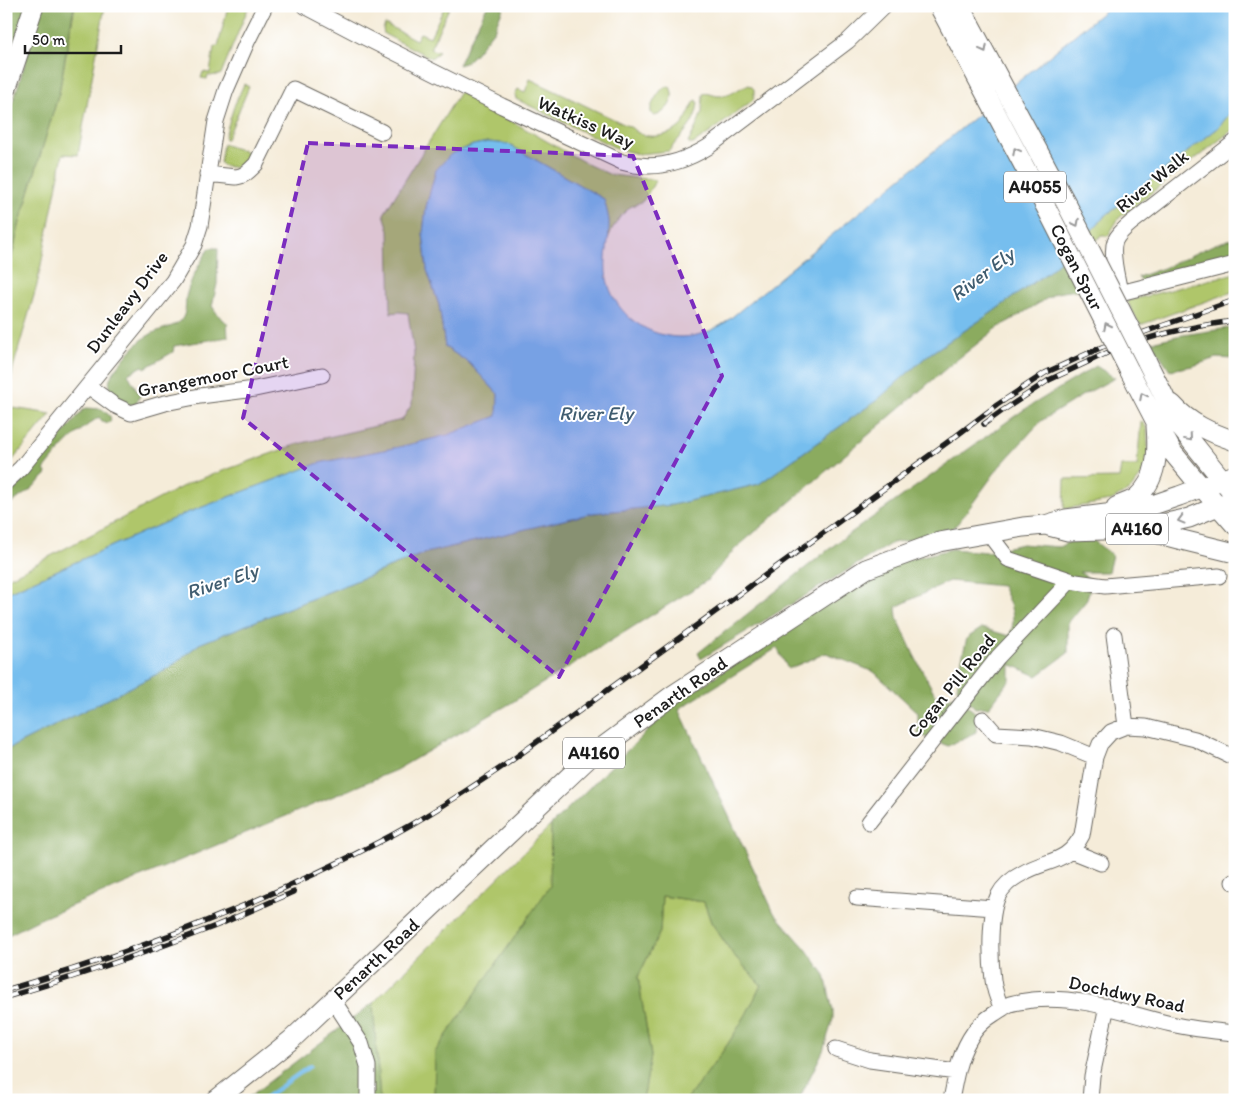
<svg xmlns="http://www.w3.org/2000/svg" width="1241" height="1106" viewBox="0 0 1241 1106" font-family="Itim,sans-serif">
<rect width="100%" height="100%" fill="#fff"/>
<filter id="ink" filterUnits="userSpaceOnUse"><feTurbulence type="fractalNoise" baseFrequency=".02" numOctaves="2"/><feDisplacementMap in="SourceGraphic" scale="10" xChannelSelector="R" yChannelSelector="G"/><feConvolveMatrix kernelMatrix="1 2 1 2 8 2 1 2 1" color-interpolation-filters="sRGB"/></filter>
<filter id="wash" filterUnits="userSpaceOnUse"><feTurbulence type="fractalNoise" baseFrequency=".0096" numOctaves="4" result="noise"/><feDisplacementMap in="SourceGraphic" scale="20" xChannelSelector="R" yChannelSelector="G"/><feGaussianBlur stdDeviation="1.12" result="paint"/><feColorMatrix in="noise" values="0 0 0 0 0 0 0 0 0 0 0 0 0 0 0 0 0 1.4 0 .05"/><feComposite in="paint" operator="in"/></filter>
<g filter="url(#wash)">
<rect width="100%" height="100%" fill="#f5ecd9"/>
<path fill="#afc66b" stroke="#667144" d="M75,6H105L78,155L63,154L37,285L13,368L7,407L51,414L6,468V283L20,222L59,93Z
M228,6H249L221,74L219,75L208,76L207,79L201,78L203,72L210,73L214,47L218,46Z
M445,6H450L430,49L439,52L431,58L384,34L383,29L385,24L416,40L420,33L430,37Z
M530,79L632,128C644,142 674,137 684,122C688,116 691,107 695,101L697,100L698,102C696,126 682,133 669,151L639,154L626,151L614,147L516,99L515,94L518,89L525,92Z
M244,84L249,87L227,139H224L234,106Z
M747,85L751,86L754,89V96L753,100L711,132L693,144H690L688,143L697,125L702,112L703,94C709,92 713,96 719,96C732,96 737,89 747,85Z
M664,87H670C677,99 666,113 655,116C653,115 652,114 651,112C649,106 659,92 664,87Z
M460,92L589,165L611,175L656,180L643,201L630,207L620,217L612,229L608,239L609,220L604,199L508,144L488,142L473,145L436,170L426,207L423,233L427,270L439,305L445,347L469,363L498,394L497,416L448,435L399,447L319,463L184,514L6,593V579L26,569L189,483L298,444L402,420L412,404L414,353L408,313L399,312L391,313L389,230L384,214Z
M1235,107V128L1119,218L1108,236H1101L1082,256L1077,246L1105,216L1218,128Z
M223,144L252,154C244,166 235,170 222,165L220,162Z
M1235,273V291L1140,325L1127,301Z
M1141,421L1144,424L1147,429L1148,446L1146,462L1141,476L1130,490L1110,501L1064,509L1065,479L1119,478L1121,466H1137Z
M551,825V886L435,1052L434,1100H380L373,1003Z
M662,896L704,902L711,922L732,953L761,985C742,1027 715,1064 686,1100H643L651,1056L638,977L660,932Z"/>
<path fill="#8bab5f" stroke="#54643e" d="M13,6H27L6,73V36Z
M43,6H74L59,93L20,222L6,280V124Z
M487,6H504L494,30L474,55L465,63L458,65Z
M1235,238V253L1224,261L1141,281L1138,277L1164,268L1215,244Z
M1077,246L1098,287L1056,293L996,329L949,366L735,549L708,580L511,703L396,770L40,919L6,936V750L169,668L199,644L426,553L593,513L672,505L759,484L877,400L928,355L991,313L1048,272Z
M209,248H218L217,284L212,306L218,315L227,323L228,337L174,346L173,352L145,368L143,366L128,374L140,396L135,405C121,405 104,390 111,376C122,361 134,343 151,334C160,329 171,328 179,322C187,316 185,305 186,297C190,279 200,264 209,248Z
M1235,327V359L1216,358L1193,366L1170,370L1151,342L1177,336Z
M1096,366L1115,378L1083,395L1041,421L999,467L959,522L948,533L892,543L701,659L698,653L838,542L1022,411Z
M86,408L102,409L110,416L111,421L107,423L102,421L99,417C75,433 62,447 44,470L47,474L30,490L6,507V498L29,475L83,410Z
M1085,534L1112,555L1108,572H1079L1093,581L1086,601L1068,623V653L1037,676L1010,664V680L989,707L975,708L957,688L962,658L967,638L982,628L1009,636C1018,618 1010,604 1002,586L949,581L896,607L897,617L914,655L938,700L956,696L977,714L976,732L948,746L918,734V713L874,672L826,653L788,669L777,648L679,709L774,913L806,949L825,975L833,1011V1019L823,1051L802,1093L799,1100H686C715,1064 742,1027 761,985L732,953L711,922L704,902L662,896L660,932L638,977L651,1056L643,1100H434L435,1052L550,886L551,825L675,704L794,622L905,560L952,549L987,552L1022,544L1059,547Z
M373,1003L380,1100H245Z"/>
<path fill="#76beee" stroke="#496d85" d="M1110,6H1235V107L1218,128L1105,216L1077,246L1048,272L991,313L928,355L877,400L759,484L672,505L593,513L425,553L199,644L169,668L6,750V593L184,514L319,463L399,447L448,435L497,416L498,394L469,363L445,347L439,305L427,270L423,233L426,207L436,170L451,154L473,145L488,142L508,144L604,199C606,206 608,214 609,221C610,241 603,259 607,279C610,294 618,307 630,318C659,342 695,343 726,322Z"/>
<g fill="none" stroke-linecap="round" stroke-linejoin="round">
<path stroke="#76beee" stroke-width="4" d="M262,1100L310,1066"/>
</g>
</g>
<g filter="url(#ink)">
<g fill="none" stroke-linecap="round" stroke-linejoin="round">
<g stroke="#68655e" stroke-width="17">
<path id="minor" d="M305,6L366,38L502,106L622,162C652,171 682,163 708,147L848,41L884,6
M1235,142L1131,223C1125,228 1118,234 1115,241C1110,254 1118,279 1120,293L1235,264
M207,174L236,177C245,176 250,170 256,164L293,89L382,132
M88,386L114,405L131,413L165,403L200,396L255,389L322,375
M6,482L21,468L173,281L194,245L200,226L216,121L226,90L247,42L265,6
M989,534L1008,559L1076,582L1105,586L1219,576
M1114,635L1126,726
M983,719L996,734L1032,736L1061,743L1095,757
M869,822L998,657L1070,581
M1071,851L1101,863
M1233,882H1235
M857,898L994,908
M333,1000L361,1043L368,1066V1100
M1002,1009C998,1000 994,990 993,980C990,958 989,916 998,896C1003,886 1013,878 1023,873C1047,859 1067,864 1082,835L1095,757L1100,744L1111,732L1126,726L1146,727L1195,739L1235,758
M836,1049L870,1060L956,1072
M951,1100C956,1075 959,1053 974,1032C979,1025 986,1019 994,1014C999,1011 1004,1007 1010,1004C1017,1002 1025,1001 1032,1000C1082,995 1124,1013 1171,1024C1192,1029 1213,1031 1235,1033
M1090,1100L1092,1076L1107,1006"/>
</g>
<g stroke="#68655e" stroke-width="21">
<path id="major" d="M6,90L34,6
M1146,360L1164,396L1171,413L1180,427L1229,488
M1129,370L1156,422L1173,453L1192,476L1235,525
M1172,404C1189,423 1211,433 1235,441
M1116,507C1123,503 1131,502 1137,497C1158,479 1158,451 1156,426
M1049,526L1068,531L1140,529L1189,518L1235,499
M1144,530L1182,540L1235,553
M216,1100L291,1040L592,755L673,695L866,569L939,542L1023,527L1045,525L1066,519L1106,514H1119L1138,510L1179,496L1235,475"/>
</g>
<use href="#minor" stroke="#fff" stroke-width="15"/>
<use href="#major" stroke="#fff" stroke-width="19"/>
<g stroke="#1c1c1c" stroke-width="5.5">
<path id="rail" d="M1137,342C1169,331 1201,325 1235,321
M984,424L1002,411L1049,380L1111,351
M6,990C135,952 260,904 379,842C424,819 466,791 508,763L956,436L997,405L1045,373L1102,347L1235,300
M6,997C76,977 145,953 213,927C240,916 267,903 294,892"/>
</g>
<use href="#rail" stroke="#fff" stroke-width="4" stroke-dasharray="11" stroke-linecap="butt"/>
<g stroke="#68655e" stroke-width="21" stroke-linecap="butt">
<path id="major-bridge" d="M939,6L1048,211L1129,370
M960,6L1066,203L1146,360"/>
</g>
<use href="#major-bridge" stroke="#fff" stroke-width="19"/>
</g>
<defs><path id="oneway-chevron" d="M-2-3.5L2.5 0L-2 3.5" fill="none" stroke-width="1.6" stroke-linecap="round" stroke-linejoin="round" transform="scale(1.25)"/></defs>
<g stroke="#999">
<use href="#oneway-chevron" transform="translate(984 49) rotate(62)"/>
<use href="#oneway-chevron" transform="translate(1016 151) rotate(-118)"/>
<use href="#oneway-chevron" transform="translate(1076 223) rotate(63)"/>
<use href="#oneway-chevron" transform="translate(1107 326) rotate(-117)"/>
<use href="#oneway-chevron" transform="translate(1143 396) rotate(-117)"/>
<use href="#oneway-chevron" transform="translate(1189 438) rotate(50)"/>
<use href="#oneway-chevron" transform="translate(1181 520) rotate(165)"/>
</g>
</g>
<path fill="#7b2cbf" fill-opacity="0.2" stroke="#7b2cbf" stroke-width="4" stroke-dasharray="10 6" stroke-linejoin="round" d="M308,143L633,156L722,376L559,677L243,418Z"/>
<g text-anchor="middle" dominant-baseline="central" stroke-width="4" stroke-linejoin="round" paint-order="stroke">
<g fill="#fff" stroke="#606060" stroke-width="1">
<rect x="1004" y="171.5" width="62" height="31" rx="4"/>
<rect x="1106" y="513.5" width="62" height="31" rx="4"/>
<rect x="563" y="737.5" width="62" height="31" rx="4"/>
</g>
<g font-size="18" font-weight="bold" fill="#1c1c1c">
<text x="1035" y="187">A4055</text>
<text x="1137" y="529">A4160</text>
<text x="594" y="753">A4160</text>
</g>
<g font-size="19" fill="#1c1c1c" stroke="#fff">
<text transform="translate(586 122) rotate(24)">Watkiss Way</text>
<text transform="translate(1152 181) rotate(-39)">River Walk</text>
<text transform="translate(1077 267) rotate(63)">Cogan Spur</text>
<text transform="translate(127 302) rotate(-53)">Dunleavy Drive</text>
<text transform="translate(213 376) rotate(-11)">Grangemoor Court</text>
<text transform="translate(951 686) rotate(-51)">Cogan Pill Road</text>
<text transform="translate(680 692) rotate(-35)">Penarth Road</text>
<text transform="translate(376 959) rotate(-43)">Penarth Road</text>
<text transform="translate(1127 994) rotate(12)">Dochdwy Road</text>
</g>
<g font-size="20" font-style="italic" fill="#405d70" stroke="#fff">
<text transform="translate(982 274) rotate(-37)">River Ely</text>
<text x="596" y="413">River Ely</text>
<text transform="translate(222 581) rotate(-18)">River Ely</text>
</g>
</g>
<rect width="1241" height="1106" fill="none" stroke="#fff" stroke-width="25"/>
<path d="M25 45v8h96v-8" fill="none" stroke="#1c1c1c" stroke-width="2.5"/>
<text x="32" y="45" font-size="15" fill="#1c1c1c" stroke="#ffffff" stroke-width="4" paint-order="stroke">50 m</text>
</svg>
